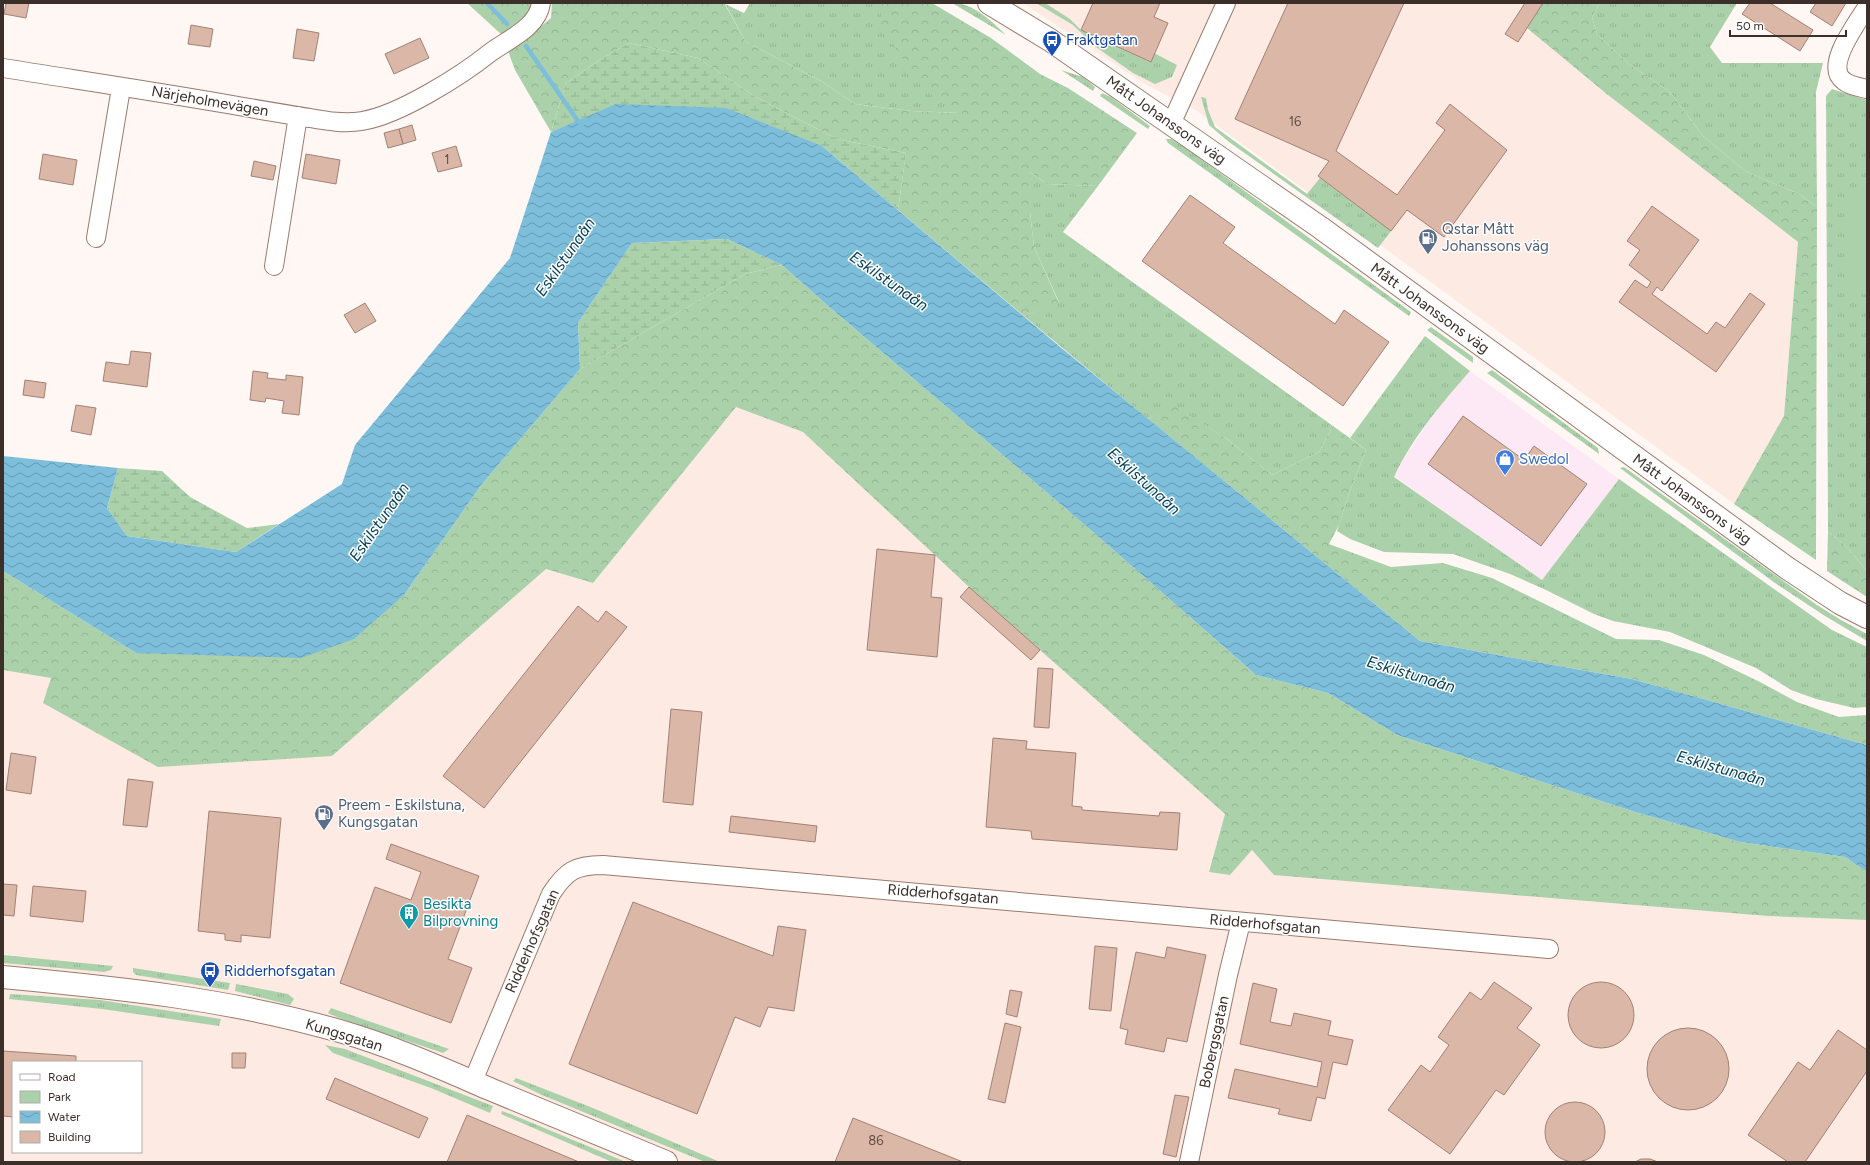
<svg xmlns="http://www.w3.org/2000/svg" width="1870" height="1165" viewBox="0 0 1870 1165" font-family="Figtree,sans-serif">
<defs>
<pattern id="grass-tufts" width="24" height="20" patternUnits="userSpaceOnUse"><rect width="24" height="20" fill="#abd1aa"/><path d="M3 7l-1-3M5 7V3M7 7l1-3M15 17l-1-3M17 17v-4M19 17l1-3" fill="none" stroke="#94b492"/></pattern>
<pattern id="forest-crowns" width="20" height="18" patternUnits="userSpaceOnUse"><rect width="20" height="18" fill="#abd1aa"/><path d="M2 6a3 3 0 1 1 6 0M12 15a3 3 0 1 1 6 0" fill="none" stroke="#94b492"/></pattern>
<pattern id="wetland-marsh" width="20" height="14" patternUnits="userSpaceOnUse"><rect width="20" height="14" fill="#abd1aa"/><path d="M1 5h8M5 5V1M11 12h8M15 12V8" fill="none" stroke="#94b492"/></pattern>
<pattern id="water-waves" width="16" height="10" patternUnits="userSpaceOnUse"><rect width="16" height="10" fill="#7dbedb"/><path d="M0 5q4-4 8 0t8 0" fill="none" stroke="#689bb2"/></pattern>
</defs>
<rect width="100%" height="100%" fill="#fff7f4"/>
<path fill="#fde8f6" d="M1470,371L1619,479L1542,580L1394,476L1408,452L1443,401Z"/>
<path fill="#fdeae3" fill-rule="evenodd" d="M1023,3H1542L1608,95L1798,242L1784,416L1734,504L1197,111L1145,84Z
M736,406L803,432L969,587L1225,814L1209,872L1230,875L1252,850L1768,916L1867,920V1162H3V670L51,678L332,756L546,569L593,583ZM13,1062H141V1152H13Z"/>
<path fill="url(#grass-tufts)" d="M750,3H881V26L960,113L911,111L855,104L821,81L746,42L725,4L744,13Z
M952,3C974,3 991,21 1006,35Z
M1036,3H1045L1070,19L1081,30L1150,62L1154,53L1177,65L1172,77L1155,84L1133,73L1096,47L1073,25Z
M1600,3H1737L1710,47L1722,63H1823L1816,92L1817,207L1799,194L1745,171L1703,136L1670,92L1629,64L1597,34L1592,17Z
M1061,70L1083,77L1095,87L1093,91Z
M1832,89L1867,100V571L1844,544L1828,532L1826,96Z
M1102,93L1111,97L1150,126L1148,129L1100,96Z
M1201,97L1206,98L1208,110L1215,127L1307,194L1320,178L1391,231L1378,248L1229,142L1209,125Z
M1166,139H1171L1183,146L1411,312L1409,316L1168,143Z
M1030,172L1047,184L1098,186L1063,232L1333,426L1319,452L1272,475L1227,439L1175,407L1148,419L1024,316L1059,302L1034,247L1030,212Z
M1431,327L1473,357V363L1427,330Z
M1425,336L1470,371C1442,403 1412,438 1394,477L1542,580L1619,479L1832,630L1867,647V707L1854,708L1816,699L1791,690L1756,668L1670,632L1613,621L1594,614L1546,590L1510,574L1453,554L1384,552L1350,539L1337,531L1348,496L1366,450L1350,438Z
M1492,370L1598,448L1599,454L1487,373Z
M1624,467L1817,605L1841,620L1867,634V641L1825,616L1775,583L1620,468Z
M3,955L113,966L111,970L104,972L3,963Z
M133,968L230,983L228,990L136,975L133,972Z
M236,984L288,994L294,999L290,1005L235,991Z
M10,994L100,1000L221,1019L219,1026L102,1009L9,999Z
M331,1008L449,1049L443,1053L339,1018L328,1013Z
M325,1045L345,1049L493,1106L490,1113L431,1088L333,1053Z
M516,1078L593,1108L720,1162H705L542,1095L513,1081Z
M502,1111L513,1115L626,1162H612L501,1114Z"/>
<path fill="url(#forest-crowns)" d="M467,3H534L526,20L502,35Z
M552,3H724L746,42L821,81L855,104L911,111L959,113L923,89L881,26V3H932L991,38L1040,74L1068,88L1137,133L1098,186L1047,184L1030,172V212L1034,247L1059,303L1024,316L898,210L906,153L837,139L754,96L698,58L629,43L604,57L566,83L551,132L515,70L508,51L527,38L551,18Z
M1542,3H1600L1592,17L1597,34L1629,64L1670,92L1703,136L1745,171L1799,194L1817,207L1816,560L1734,504L1784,416L1798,242L1608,95L1527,28Z
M782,265L827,305L1093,532L1256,675L1328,693L1397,735L1635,812L1740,842L1845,857L1867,872V920L1768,916L1274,875L1252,850L1230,875L1209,872L1225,814L969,587L803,432L736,407L593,583L546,569L332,756L158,767L43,703L51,678L3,670V571L136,653L404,595L482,484L580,369L745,274Z
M1175,406L1227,439L1272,475L1319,452L1333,426L1366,450L1348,496L1339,525L1329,544L1391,567L1443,563L1492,578L1616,639L1659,640L1704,655L1760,682L1797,702L1839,717L1867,715V745L1632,679L1420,641L1148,419Z
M1828,532L1844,544L1867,571V597L1827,571Z"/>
<path fill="url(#wetland-marsh)" d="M629,43L698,58L754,96L837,139L906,153L898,210L822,146L578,121L551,132L566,83L604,57Z
M727,239L782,265L745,274L580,369L578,323L632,243Z
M118,468L162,471L190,497L247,528L279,524L236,552L127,536L107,508Z"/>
<path fill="#abd1aa" d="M1860,129L1867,130V151L1856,149Z
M1847,187H1867V294H1847Z"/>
<path fill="url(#water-waves)" d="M616,104L726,108L822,146L1059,346L1420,641L1632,679L1867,745V872L1845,857L1740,842L1635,812L1397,735L1328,693L1256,675L1093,532L827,305L782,265L727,239L632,243L578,323L580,369L482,484L404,595L354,639L301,658L136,653L3,571V456L118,468L107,508L127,536L236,552L342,484L355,445L510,258L551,132Z"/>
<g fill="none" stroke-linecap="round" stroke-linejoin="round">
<path stroke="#7dbedb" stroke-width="4.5" d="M487,3L507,24
M526,46L578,121L582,124"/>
</g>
<path fill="#dbb7a8" stroke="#a38174" d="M6,3H29L26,18L4,14Z
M1093,3H1160L1154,17L1168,23L1151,62L1081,30Z
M1288,3H1404L1336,151L1397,195L1445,130L1436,123L1450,104L1507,150L1444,237L1407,210L1391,231L1318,176L1329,161L1235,119Z
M1525,3H1543L1518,42L1505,34Z
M1750,3H1770L1813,30L1800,51L1742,14Z
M1816,3H1846L1832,26L1810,12Z
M191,25L213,29L210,47L188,44Z
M297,29L319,33L314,61L293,58Z
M420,38L429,58L394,74L385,54Z
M412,125L416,140L403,144L399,129Z
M399,129L403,144L388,148L384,133Z
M456,146L462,166L438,172L432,153Z
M43,154L77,160L73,185L39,179Z
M306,154L340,160L336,184L302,178Z
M254,161L276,166L273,180L251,176Z
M1190,195L1235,227L1223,243L1335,324L1344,310L1389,342L1343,406L1142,261Z
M1652,206L1699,240L1662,291L1657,287L1652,294L1707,334L1716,322L1725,328L1750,293L1765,304L1716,372L1619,302L1635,280L1647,288L1651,282L1629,265L1640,250L1627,241Z
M365,303L376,321L355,333L344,315Z
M131,351L151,353L147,387L103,381L106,362L129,365Z
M253,371L268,373L267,378L286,380V375L303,377L299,415L282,413L284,401L266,398L265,402L250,400Z
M25,380L46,383L44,398L23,395Z
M76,405L96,408L91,435L71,431Z
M1463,416L1524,460L1534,446L1587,484L1541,546L1428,464Z
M877,549L935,555L931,597L942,598L937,657L867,650Z
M969,587L1040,650L1031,660L960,597Z
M578,606L598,622L606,611L627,627L484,808L443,776Z
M1038,668L1053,669L1049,728L1034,727Z
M671,709L702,712L693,805L663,802Z
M993,738L1027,741L1026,749L1076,753L1072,806L1082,807V810L1159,816L1160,812L1180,813L1177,850L1032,839L1031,831L986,827Z
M11,753L36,757L31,794L6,790Z
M128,779L153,782L147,827L123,825Z
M209,811L281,818L270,938L241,935V942L225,940V934L198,931Z
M731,816L817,826L815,842L729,832Z
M391,844L479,876L448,959L472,968L451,1023L340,983L375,887L411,900L421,872L386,859Z
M3,884L17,885L14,916L3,915Z
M33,886L86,891L83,922L30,916Z
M633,902L773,956L778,926L806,930L794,1011L768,1007L760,1027L735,1017L697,1114L569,1064Z
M1095,946L1117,948L1111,1011L1089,1009Z
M1167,947L1206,955L1187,1042L1167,1038L1164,1052L1125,1044L1128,1030L1120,1028L1136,952L1165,958Z
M1494,982L1532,1008L1517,1028L1540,1045L1504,1095L1496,1090L1450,1154L1388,1110L1421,1065L1430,1072L1449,1045L1438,1037L1470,992L1481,1000Z
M1568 1015a33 33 0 1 1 66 0a33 33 0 1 1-66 0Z
M1253,983L1277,989L1270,1022L1291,1026L1294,1013L1331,1021L1328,1035L1353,1040L1347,1065L1333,1062L1325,1099L1317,1097L1311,1121L1278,1114L1280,1109L1228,1098L1235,1069L1317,1087L1322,1062L1240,1044Z
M1010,990L1022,992L1017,1017L1006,1014Z
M1005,1023L1021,1027L1005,1103L988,1099Z
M1647 1069a41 41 0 1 1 82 0a41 41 0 1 1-82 0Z
M1838,1030L1867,1050V1071L1805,1162H1788L1748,1135L1798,1062L1810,1070Z
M3,1051L76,1056V1062H13V1117L3,1116Z
M232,1053H246L245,1068H232Z
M335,1078L428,1118L419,1138L326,1099Z
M1175,1095L1189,1097L1176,1157L1163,1154Z
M1545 1132a30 30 0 1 1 60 0a30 30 0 1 1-60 0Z
M467,1115L579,1162H447Z
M853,1118L963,1162H835Z
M1641,1159H1650L1658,1162H1635Z"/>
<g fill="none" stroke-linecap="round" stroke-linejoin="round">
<g stroke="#9b7a6c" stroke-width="20">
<path id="street" d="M1867,7C1858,22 1823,66 1844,81C1850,86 1859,87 1867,89
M3,68C78,80 152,91 227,104C255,109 283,114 310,118C327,121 345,124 362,121C399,115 461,76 491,52C509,39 538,27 541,3
M1171,124L1226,3
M96,238L121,88
M274,266L298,116
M473,1081L551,894C566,871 575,865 603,865L1549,949
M1189,1162L1228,975L1241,922"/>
</g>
<g stroke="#9b7a6c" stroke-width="24">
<path id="secondary" d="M989,3L1050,40L1321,228L1787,568L1840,603L1867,617
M3,977C119,988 230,999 343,1032C394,1047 443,1069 492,1090C550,1114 608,1138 666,1162"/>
</g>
<use href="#street" stroke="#fff" stroke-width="18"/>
<use href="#secondary" stroke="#fff" stroke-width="22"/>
</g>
<defs>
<g id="bus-pin" transform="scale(1)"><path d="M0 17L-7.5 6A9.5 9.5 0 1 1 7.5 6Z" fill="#1a4fb4" stroke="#fff"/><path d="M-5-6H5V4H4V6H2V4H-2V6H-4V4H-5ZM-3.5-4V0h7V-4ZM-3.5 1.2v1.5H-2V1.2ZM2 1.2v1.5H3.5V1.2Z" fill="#fff"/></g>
<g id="fuel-pin" transform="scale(1)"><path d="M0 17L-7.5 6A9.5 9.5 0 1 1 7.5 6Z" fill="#5c6f8a" stroke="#fff"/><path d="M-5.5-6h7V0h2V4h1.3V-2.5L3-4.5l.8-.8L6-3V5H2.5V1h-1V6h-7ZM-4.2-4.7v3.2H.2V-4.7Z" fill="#fff"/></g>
<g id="shop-pin" transform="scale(1)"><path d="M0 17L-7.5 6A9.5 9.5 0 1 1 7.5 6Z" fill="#3f7fe0" stroke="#fff"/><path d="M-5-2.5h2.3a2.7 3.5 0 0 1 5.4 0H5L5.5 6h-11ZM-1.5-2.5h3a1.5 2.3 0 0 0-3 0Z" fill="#fff"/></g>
<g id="building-pin" transform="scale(1)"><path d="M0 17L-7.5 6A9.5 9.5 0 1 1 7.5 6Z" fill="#0f9aa8" stroke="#fff"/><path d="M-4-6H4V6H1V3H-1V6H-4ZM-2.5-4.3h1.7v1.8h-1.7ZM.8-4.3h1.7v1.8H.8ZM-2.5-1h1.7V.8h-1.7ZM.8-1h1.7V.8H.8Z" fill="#fff"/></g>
</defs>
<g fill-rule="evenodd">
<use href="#bus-pin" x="1052" y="40"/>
<use href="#fuel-pin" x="1428" y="238"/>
<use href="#shop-pin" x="1505" y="459"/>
<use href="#fuel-pin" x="324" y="814"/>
<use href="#building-pin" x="409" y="913"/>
<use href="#bus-pin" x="210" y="971"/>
</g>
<g text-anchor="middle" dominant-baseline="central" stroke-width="3" stroke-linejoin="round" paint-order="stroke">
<g font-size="13" fill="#645048">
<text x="1295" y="121">16</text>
<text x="447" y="159">1</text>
<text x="876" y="1140">86</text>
</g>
<g font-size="15" fill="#164399" stroke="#fff" text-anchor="start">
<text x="1066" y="40">Fraktgatan</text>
<text x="224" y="971">Ridderhofsgatan</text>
</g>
<g font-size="15" fill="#3c2e28" stroke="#fff">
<text transform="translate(210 101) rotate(10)">Närjeholmevägen</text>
<text transform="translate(1166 120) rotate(35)">Mått Johanssons väg</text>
<text transform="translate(1430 308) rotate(36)">Mått Johanssons väg</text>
<text transform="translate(1692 499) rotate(36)">Mått Johanssons väg</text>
<text transform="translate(943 894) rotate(5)">Ridderhofsgatan</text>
<text transform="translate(1265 924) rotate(5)">Ridderhofsgatan</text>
<text transform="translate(532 941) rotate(-66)">Ridderhofsgatan</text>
<text transform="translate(344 1035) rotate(17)">Kungsgatan</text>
<text transform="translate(1214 1042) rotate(-78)">Bobergsgatan</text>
</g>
<g font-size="15" fill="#4e5e75" stroke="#fff" text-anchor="start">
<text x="1442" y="229">Qstar Mått<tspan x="1442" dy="17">Johanssons väg</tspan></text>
<text x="338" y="805">Preem - Eskilstuna,<tspan x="338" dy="17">Kungsgatan</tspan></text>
</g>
<g font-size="15" fill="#366cbe" stroke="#fff" text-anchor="start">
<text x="1519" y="459">Swedol</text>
</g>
<g font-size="15" fill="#0d838f" stroke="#fff" text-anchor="start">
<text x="423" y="904">Besikta<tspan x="423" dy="17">Bilprovning</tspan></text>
</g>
<g font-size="16" font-style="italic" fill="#043f53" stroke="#fff">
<text transform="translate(565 257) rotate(-55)">Eskilstunaån</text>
<text transform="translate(889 281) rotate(35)">Eskilstunaån</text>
<text transform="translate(1144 481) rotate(42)">Eskilstunaån</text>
<text transform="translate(379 522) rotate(-55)">Eskilstunaån</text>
<text transform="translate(1411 674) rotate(17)">Eskilstunaån</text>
<text transform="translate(1721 768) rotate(16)">Eskilstunaån</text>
</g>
</g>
<rect width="1870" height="1165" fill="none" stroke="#3c2e28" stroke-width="8"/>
<rect x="12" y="1061" width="130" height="92" fill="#ffffff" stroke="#b1aba9"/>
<rect x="20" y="1074" width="20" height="6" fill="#ffffff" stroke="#b1aba9"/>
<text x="48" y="1081" font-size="12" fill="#3c2e28">Road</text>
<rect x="20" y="1091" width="20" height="12" fill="#abd1aa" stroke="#b1aba9"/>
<text x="48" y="1101" font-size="12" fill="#3c2e28">Park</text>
<rect x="20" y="1111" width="20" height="12" fill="url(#water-waves)" stroke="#b1aba9"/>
<text x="48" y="1121" font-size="12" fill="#3c2e28">Water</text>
<rect x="20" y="1131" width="20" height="12" fill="#dbb7a8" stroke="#b1aba9"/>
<text x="48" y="1141" font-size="12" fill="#3c2e28">Building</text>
<path d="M1730 30v6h116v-6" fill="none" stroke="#3c2e28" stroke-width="2"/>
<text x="1736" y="30" font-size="12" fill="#3c2e28" stroke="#ffffff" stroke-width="3" paint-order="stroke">50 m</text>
</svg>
